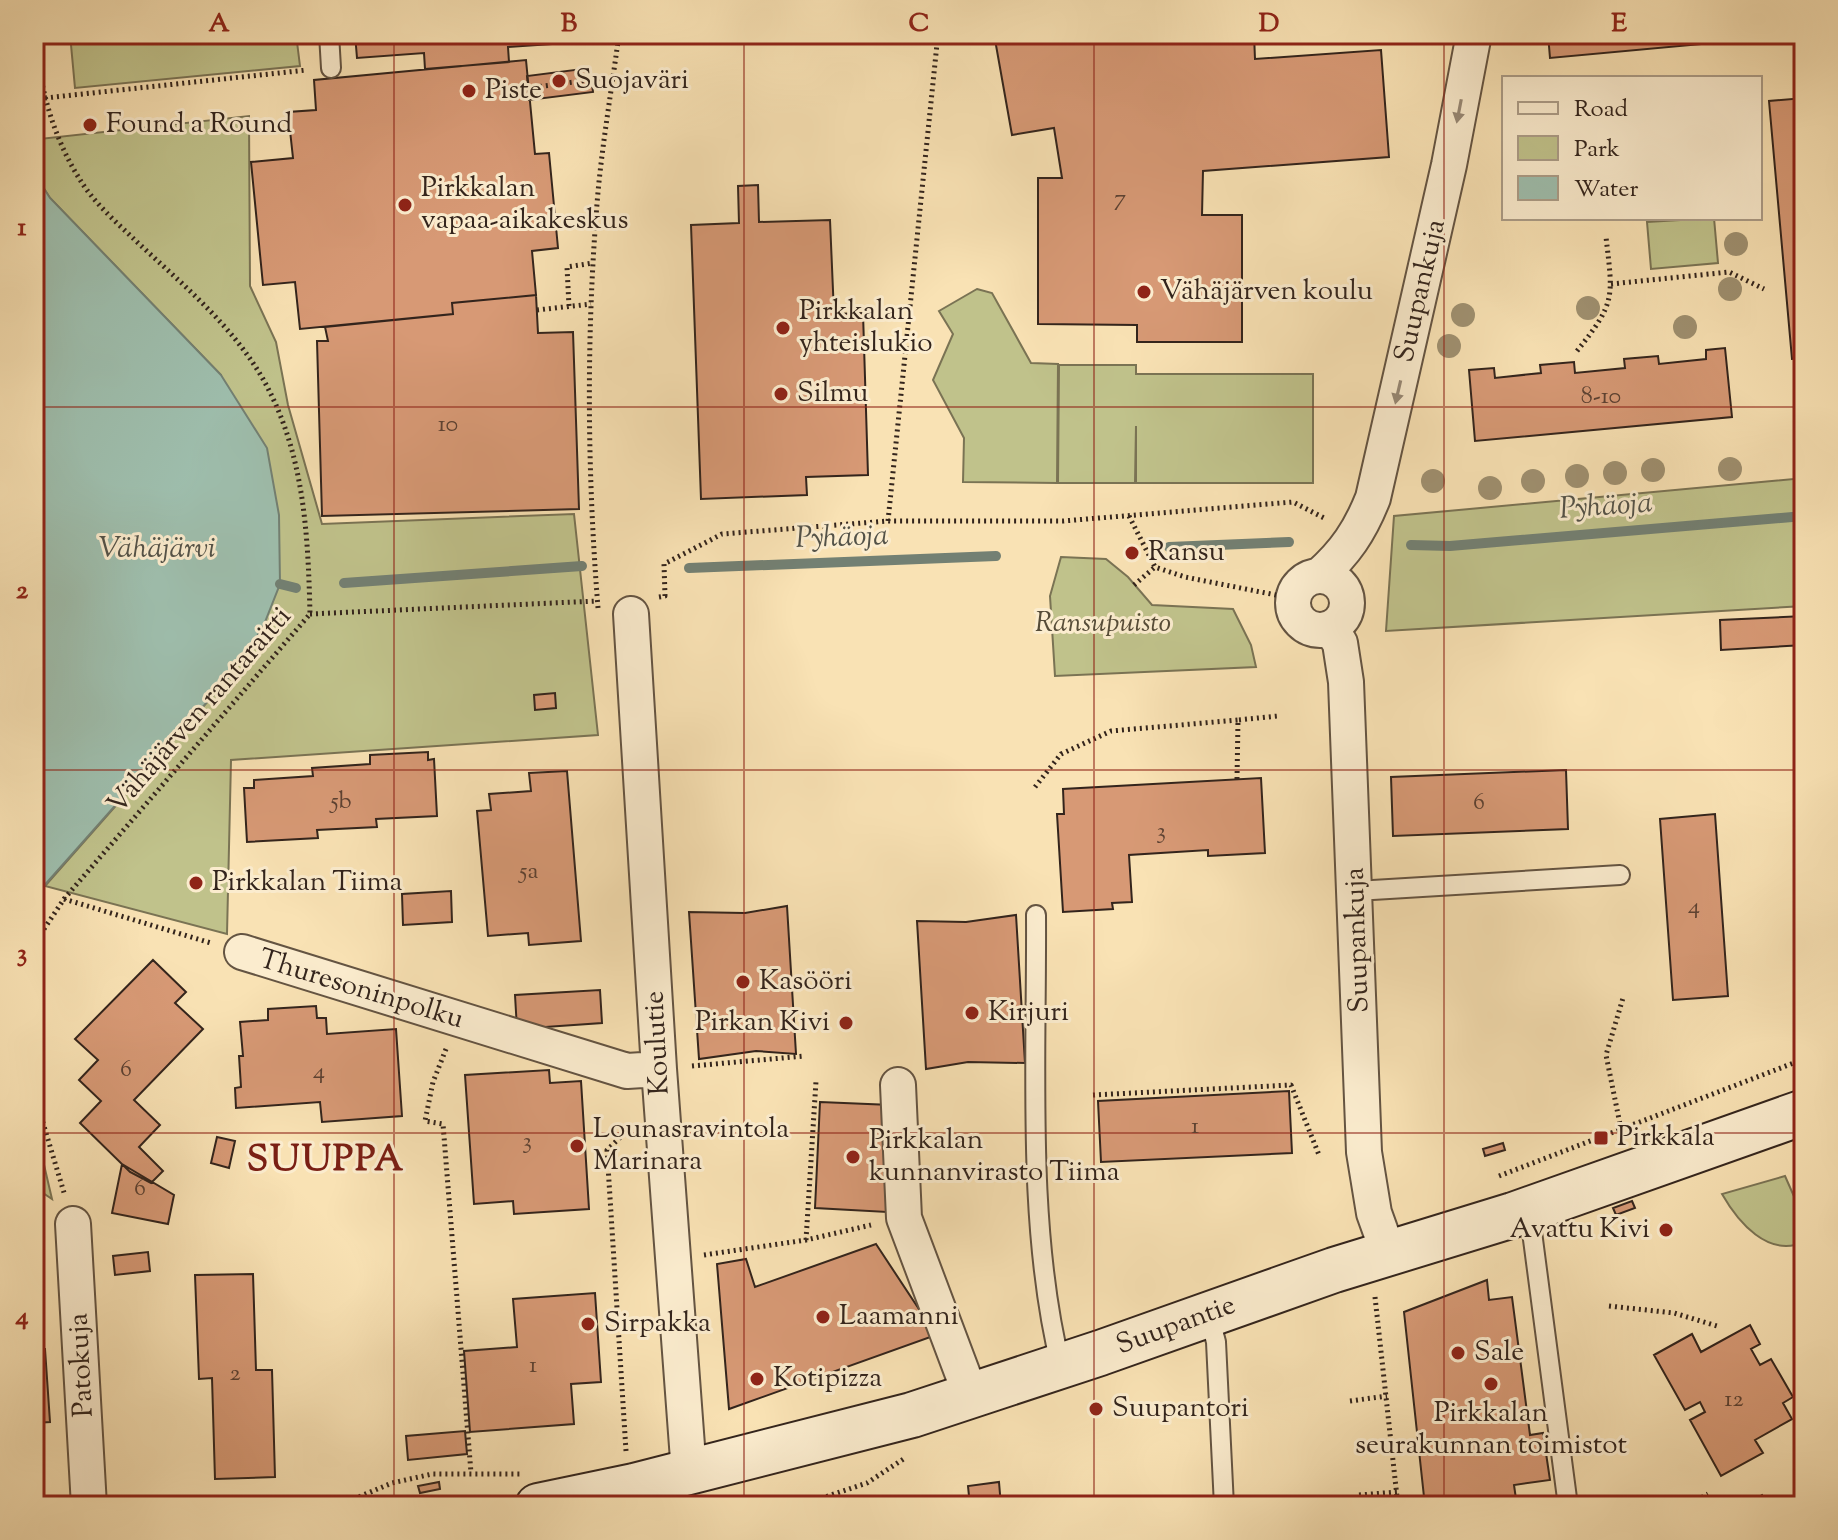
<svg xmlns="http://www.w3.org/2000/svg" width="1838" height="1540" viewBox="0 0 1838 1540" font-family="'Sorts Mill Goudy',serif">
<rect width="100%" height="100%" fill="#f9e2b4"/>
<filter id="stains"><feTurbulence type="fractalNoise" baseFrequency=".0025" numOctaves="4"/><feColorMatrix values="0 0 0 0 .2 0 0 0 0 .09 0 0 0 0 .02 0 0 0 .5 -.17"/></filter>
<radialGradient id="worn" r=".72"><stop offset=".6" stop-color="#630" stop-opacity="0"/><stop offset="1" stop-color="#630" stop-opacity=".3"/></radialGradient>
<path fill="#c0c28b" stroke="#7a7354" stroke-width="2" d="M70,34H296L300,66L75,88Z
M249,116L250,286L276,342L288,405L322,524L574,514L598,735L231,760L227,934L45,886L232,674L263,627L221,375L50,198L34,173V126L40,139Z
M1714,218L1718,263L1651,269L1647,222Z
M977,289L992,293L1031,363L1058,364L1057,483L963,482L964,438L933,380L953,334L939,311Z
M1059,365H1136V374H1313V483H1136V426L1135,483H1058Z
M1804,478V606L1386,631L1394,516Z
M1061,557L1106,559L1128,577L1152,605L1233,609L1251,645L1256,667L1055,676L1050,596Z
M34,1122L52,1199L34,1187Z
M1785,1176L1804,1219V1242C1768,1258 1738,1222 1722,1194Z"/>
<path fill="#9ebead" stroke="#738073" stroke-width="2" d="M34,173L50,198L221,375L267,448L279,515L280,584L263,627L232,674L34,897Z"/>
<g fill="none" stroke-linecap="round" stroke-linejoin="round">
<path stroke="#738073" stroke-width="10" d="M1411,545L1450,546L1804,516
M1169,547L1289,542
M689,568L996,556
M344,583L582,566
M280,584L296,588"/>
</g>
<path fill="#d79975" stroke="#33241c" stroke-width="2" d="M355,34H550L551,44L508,47L509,62L425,69L424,53L357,58Z
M994,34H1254L1255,59L1381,50L1389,157L1203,171L1202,215H1242V342H1137V325L1038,324V178H1062L1054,128L1012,135Z
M1548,34H1800V35L1550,58Z
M526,60L535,154L549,153L558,248L532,251L536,295L452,303L453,314L300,329L295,282L263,285L251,162L293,158L288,112L316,110L314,80Z
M590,68L593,92L529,100L527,76Z
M1804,98V358L1792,359L1769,101Z
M758,185L759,222L830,220L834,314L863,313L868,475L806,477L807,495L701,499L691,225L739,223L738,186Z
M536,295L538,333L573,332L579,509L322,516L317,341H328L325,327L453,314L452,303Z
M1725,348L1732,417L1475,441L1469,370L1494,368L1495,378L1541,373L1540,365L1574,362L1575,373L1625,368L1624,359L1658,356L1659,364L1706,359V350Z
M1804,616V645L1721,650L1720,620Z
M555,693L556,708L535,710L534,695Z
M428,752V760L434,759L437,816L376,819L377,827L317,830L318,838L247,842L244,788H254V780L313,776L312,768L370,764V755Z
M1566,770L1568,829L1393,836L1391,777Z
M567,771L581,941L529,945L528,933L488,936L477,811L491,810L489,794L531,791L529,773Z
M1261,778L1265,853L1208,856V850L1129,855L1132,902L1112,903L1113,909L1063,912L1057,814H1064L1063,789Z
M1715,814L1728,996L1673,1000L1660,819Z
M451,891L452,922L403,925L402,894Z
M787,906L796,1054L756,1051L699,1059L689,912L745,913Z
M1016,915L1025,1063L968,1062L926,1069L917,921L966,922Z
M153,960L186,992L175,1003L203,1029L134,1100L160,1125L139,1147L163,1171L151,1183L130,1172L80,1123L101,1101L79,1080L98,1060L75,1039Z
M600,990L602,1023L517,1029L515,995Z
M316,1006L317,1018H326L327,1034L396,1029L402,1116L322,1122L320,1102L236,1108L235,1088L241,1087L239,1056H243L240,1022L268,1020V1009Z
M549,1070L550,1083L581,1081L589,1209L514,1214L513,1201L474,1204L465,1075Z
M1289,1091L1292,1153L1101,1162L1098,1101Z
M820,1102L891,1105L887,1212L815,1208Z
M217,1137L235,1141L229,1168L211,1163Z
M1503,1143L1505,1150L1485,1156L1483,1149Z
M122,1164L174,1195L168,1224L112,1213Z
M1632,1201L1635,1208L1616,1215L1613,1208Z
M876,1244L936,1335L729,1409L717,1264L746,1259L755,1287Z
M148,1252L150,1271L115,1275L113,1256Z
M253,1274L256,1370H272L275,1477L215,1479L212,1378L199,1379L195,1275Z
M1487,1280L1489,1300L1512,1297L1530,1435L1543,1433L1550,1480L1514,1485L1517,1506H1425L1404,1312Z
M595,1293L601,1382L571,1384L574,1424L470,1432L464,1351L517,1347L513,1299Z
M1750,1325L1760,1344L1751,1349L1760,1365L1771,1359L1793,1397L1783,1403L1792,1419L1755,1440L1763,1453L1721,1476L1690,1420L1705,1412L1700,1402L1685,1410L1654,1355L1692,1334L1701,1352Z
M45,1349L50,1422L34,1423V1350Z
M465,1431L467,1454L408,1460L406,1436Z
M439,1482L440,1489L420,1493L418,1486Z
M999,1482L1001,1506H970L968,1486Z
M1762,1495L1769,1506H1744Z
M956,1498L957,1506H847V1504Z"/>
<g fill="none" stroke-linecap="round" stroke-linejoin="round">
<g stroke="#645442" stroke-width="22">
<path id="lane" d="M329,34L331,68
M1356,891L1620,875
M1036,915C1037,1059 1026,1227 1061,1367
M1529,1209L1568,1506
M1209,1315L1216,1342L1224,1506"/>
</g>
<g stroke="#645442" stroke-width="38">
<path id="street" d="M1319,576C1345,553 1360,531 1373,498L1449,165L1474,34
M1293 603a27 27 0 1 1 54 0a27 27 0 1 1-54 0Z
M631,614L659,1069L689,1473
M1330,628L1340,643L1346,682L1364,1152L1374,1213L1388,1252
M242,952L627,1071L659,1069
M898,1085L904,1218L971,1396
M73,1224L89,1506"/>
</g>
<g stroke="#33241c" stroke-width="48">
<path id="secondary" d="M538,1506L634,1486L912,1415L1100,1353L1334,1270L1513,1215L1804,1112"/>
</g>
<path stroke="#33241c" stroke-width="5" stroke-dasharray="2 4" stroke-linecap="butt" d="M528,88L613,77
M45,98L307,70
M1611,284L1729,272L1764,289
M569,306L567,267L593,263
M537,310L591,304
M1577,351C1616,302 1613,298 1606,237
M1129,516L1155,567L1185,577L1276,595
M888,521L938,34
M1134,585L1155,567
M659,597L665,596L664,564L722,534L888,521H1063L1293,502L1326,519
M598,608C587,469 586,331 598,192C603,139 612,87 619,34
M310,614L597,601
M1237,779L1238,720L1278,716
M1035,787L1061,754L1111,731L1238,720
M1801,818L1804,821
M64,899L211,943
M34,944L64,899L310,614C308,532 304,452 263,379C231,324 182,284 136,241C116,222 93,202 79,178C52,135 39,84 35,34
M446,1049L433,1082L425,1121L443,1124L471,1473
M692,1066L805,1056
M34,1093L65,1196
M1093,1095L1291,1085L1319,1155
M1621,1129L1606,1055L1623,998
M1499,1176L1804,1059
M806,1240L816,1081
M704,1255L806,1240L871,1225
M1375,1297L1398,1506
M1609,1306L1674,1313L1717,1326
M1350,1401L1387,1396
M626,1451L607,1150L630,1128
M1359,1495L1397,1492
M337,1506L392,1483L432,1474H520
M798,1506L867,1483L905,1458
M1686,1506L1708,1494"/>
<use href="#lane" stroke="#fbecce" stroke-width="18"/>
<use href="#street" stroke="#fbecce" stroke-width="34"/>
<use href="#secondary" stroke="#fbecce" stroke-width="44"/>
</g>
<g fill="#9f9070">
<circle cx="1736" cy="244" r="12"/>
<circle cx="1730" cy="289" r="12"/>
<circle cx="1588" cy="308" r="12"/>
<circle cx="1463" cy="315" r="12"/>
<circle cx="1685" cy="327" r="12"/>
<circle cx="1449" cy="346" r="12"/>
<circle cx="1730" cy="469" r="12"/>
<circle cx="1653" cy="470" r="12"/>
<circle cx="1615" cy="473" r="12"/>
<circle cx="1577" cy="476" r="12"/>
<circle cx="1433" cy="481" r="12"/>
<circle cx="1533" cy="481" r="12"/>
<circle cx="1490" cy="488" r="12"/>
</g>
<defs><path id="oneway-solid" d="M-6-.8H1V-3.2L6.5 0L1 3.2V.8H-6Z" transform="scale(2)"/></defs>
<g fill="#978875">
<use href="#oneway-solid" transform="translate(1459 111) rotate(101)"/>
<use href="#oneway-solid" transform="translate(1398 392) rotate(103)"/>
</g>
<path fill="none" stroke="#8f2418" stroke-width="2" stroke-opacity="0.55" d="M394,34V1506M744,34V1506M1094,34V1506M1444,34V1506M34,407H1804M34,770H1804M34,1133H1804"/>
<g fill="#8f2418" stroke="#fbecce" stroke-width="3">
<circle cx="559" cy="81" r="8"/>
<circle cx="469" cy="91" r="8"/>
<circle cx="90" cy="125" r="8"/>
<circle cx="405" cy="205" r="8"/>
<circle cx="1144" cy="292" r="8"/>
<circle cx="783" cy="328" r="8"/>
<circle cx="781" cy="394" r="8"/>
<circle cx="1132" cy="553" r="8"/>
<circle cx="196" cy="883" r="8"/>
<circle cx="743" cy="982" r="8"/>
<circle cx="972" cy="1013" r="8"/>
<circle cx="846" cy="1023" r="8"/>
<rect x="1593" y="1130" width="16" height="16" rx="4"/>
<circle cx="577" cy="1146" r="8"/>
<circle cx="853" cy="1157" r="8"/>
<circle cx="1666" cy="1230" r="8"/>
<circle cx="823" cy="1317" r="8"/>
<circle cx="588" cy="1324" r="8"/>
<circle cx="1458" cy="1353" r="8"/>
<circle cx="757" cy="1379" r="8"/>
<circle cx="1491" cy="1384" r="8"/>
<circle cx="1096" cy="1409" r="8"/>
</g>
<g text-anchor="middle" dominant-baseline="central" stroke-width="6" stroke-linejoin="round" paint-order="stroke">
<g font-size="24" fill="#5c4132">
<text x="1120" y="199">7</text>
<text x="1601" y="397">8-10</text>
<text x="448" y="425">10</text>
<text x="341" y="802">5b</text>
<text x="1479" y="803">6</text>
<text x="1161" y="832">3</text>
<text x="529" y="872">5a</text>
<text x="1694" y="907">4</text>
<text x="126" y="1070">6</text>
<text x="319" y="1072">4</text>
<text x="1195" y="1127">1</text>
<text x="527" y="1142">3</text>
<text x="140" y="1189">6</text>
<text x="533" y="1366">1</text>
<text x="235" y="1374">2</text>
<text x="1734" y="1400">12</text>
</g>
<g font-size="28" fill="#33241c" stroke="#fbecce" text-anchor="start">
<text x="575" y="81">Suojaväri</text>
<text x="485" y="91">Piste</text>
<text x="106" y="125">Found a Round</text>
<text x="421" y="189">Pirkkalan<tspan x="421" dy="32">vapaa-aikakeskus</tspan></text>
<text x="1160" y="292">Vähäjärven koulu</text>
<text x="799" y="312">Pirkkalan<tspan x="799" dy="32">yhteislukio</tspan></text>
<text x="797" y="394">Silmu</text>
<text x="1148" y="553">Ransu</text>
<text x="212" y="883">Pirkkalan Tiima</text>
<text x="759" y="982">Kasööri</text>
<text x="988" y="1013">Kirjuri</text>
<text x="830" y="1023" text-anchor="end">Pirkan Kivi</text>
<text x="593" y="1130">Lounasravintola<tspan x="593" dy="32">Marinara</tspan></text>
<text x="1617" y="1138">Pirkkala</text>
<text x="869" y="1141">Pirkkalan<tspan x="869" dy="32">kunnanvirasto Tiima</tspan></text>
<text x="1650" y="1230" text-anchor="end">Avattu Kivi</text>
<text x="839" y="1317">Laamanni</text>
<text x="604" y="1324">Sirpakka</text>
<text x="1474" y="1353">Sale</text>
<text x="773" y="1379">Kotipizza</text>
<text x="1112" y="1409">Suupantori</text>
<text x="1491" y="1414" text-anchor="middle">Pirkkalan<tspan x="1491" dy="32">seurakunnan toimistot</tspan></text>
</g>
<g font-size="28" fill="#33241c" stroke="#fbecce">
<text transform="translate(1421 291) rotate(-77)">Suupankuja</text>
<text transform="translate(200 711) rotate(-49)">Vähäjärven rantaraitti</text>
<text transform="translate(1358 940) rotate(-92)">Suupankuja</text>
<text transform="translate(361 990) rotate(17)">Thuresoninpolku</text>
<text transform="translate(658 1043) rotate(-93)">Koulutie</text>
<text transform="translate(1176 1326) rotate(-20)">Suupantie</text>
<text transform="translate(82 1365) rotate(-93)">Patokuja</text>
</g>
<g font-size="28" font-style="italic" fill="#564c38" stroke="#fbecce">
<text x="1103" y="624">Ransupuisto</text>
</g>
<g font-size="30" font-style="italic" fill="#535248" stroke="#fbecce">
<text transform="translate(1606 507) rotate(-4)">Pyhäoja</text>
<text transform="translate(842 538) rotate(-2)">Pyhäoja</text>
<text x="157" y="549">Vähäjärvi</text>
</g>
<g font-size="36" font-weight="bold" letter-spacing="2" fill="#7a1f14" stroke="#fbecce">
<text x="326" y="1161">SUUPPA</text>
</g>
</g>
<rect width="1838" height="1540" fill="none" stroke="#f9e2b4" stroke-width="88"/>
<rect x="1502" y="76" width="260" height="144" fill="#fbecce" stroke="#ab9c87" stroke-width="2"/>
<rect x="1518" y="102" width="40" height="12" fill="#fbecce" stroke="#ab9c87" stroke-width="2"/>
<text x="1574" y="116" font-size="24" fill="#33241c">Road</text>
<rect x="1518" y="136" width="40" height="24" fill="#c0c28b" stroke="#ab9c87" stroke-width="2"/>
<text x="1574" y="156" font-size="24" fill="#33241c">Park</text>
<rect x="1518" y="176" width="40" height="24" fill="#9ebead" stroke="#ab9c87" stroke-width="2"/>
<text x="1574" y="196" font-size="24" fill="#33241c">Water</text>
<rect x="44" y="44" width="1750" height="1452" fill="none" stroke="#8f2418" stroke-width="3"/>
<g font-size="26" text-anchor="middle" font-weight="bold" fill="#8f2418">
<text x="219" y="31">A</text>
<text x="569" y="31">B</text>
<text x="919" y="31">C</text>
<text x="1269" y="31">D</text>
<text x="1619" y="31">E</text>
<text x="22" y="235">1</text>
<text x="22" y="598">2</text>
<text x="22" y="961">3</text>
<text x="22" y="1324">4</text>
</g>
<rect width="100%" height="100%" filter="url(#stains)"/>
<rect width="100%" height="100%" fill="url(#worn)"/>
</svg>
